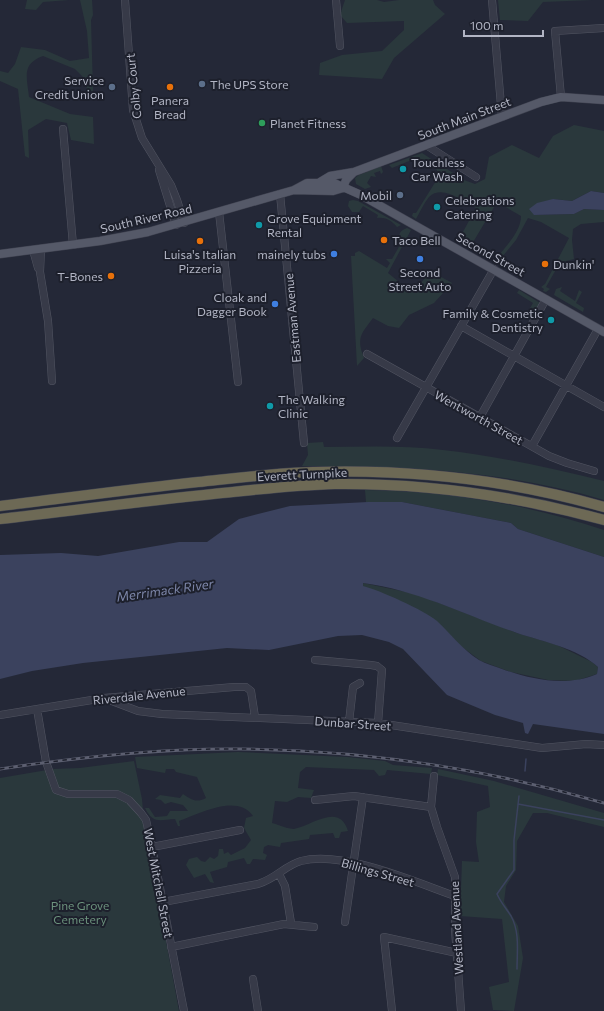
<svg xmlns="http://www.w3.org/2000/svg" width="604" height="1011" viewBox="0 0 604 1011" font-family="Commissioner,sans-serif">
<rect width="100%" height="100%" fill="#242837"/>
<path fill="#2a383c" d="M27,0H69L43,2L36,10L25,9Z
M80,0H92L93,15L91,20L93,91L87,92L86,80L75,69L43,56C21,64 27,77 29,97L70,114L93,117L94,144L71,140L67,123L46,119L28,130L29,158L25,156L18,89L0,81V71L8,73L15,64L21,47L45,50L70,61L89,58L87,31Z
M345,0H377L384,2L399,0H433L435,5L445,14L394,58L382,79L319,75L320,63L342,55L382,51L404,30V21L347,23L340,15Z
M498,0H593L543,2L528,21L500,20Z
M574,125L604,131V193L591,191L572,201L553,199L534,215L574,214L584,209L604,210V222L581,224L573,229L572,240L574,259L566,261L562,268L558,266L546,287L550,289L546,292L543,291L544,289L541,287L545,284L569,238L541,222L528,218L516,240L498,262L496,259C505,247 521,232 521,216L497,202L469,249L458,241L476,208C463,201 442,184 429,197C424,203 420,212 416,219L412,216L413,213H416L436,181L437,170L414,159L392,168L389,165L422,153L464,180L475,184L485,179L489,157L512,145L539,158L553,136Z
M381,166L383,172L381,174L380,171L374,173L376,177L371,176L367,183L371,187L365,189L356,184L355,178L359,175Z
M353,200L358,201L401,225L397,227C391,220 385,217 377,218L378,215L363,206L359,212H352L348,206L349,201Z
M407,228L411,230L388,273L404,286L418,285L429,275L434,273L452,283L434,303L409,315L399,328L388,326L373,318C361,334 356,338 364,358L357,366L351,256H355V253L359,251L387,268L390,263L386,259H392L404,238L399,237C400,231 402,230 407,228Z
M562,287L560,291L575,301L579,290L582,292L576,303L584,308L583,312L554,295L556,289Z
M519,290L540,303L530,319L525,317L533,303L517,293Z
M323,442L324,447C364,447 403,445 443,450C497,456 551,468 604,481V500C507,471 403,465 302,466L308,455L307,443Z
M365,490C446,491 527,504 604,530V557L518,529L511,523L402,502H366Z
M363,583L416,594L517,633L557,645L592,662L598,667L597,674L575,681L548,680L511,672L481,661L462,647L435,620L362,586Z
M238,752L347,757L385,761L393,765L432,768L431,774L387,770L385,775L379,776L374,770L306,767L300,772L298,788L314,790L311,798L298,797L287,802L275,801L272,823C279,825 288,829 294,829C312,826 339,802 348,831L341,832L339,838H335L333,833L310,835L309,839L281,843L280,847L268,845L264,847L263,853L267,855L265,860L253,859L250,864H247L244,858L228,862L227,867L210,872L214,883L210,882L205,874L194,878L186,865L189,859L197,857L201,861L205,862L210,857L214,859L218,856L219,849H223L224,854L228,852L231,855L245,848L251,840L244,828L246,818L253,816C237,793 199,814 179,821L180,826H178L175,819C159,820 153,824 145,808H149L155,817L167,816L170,811H188L183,805L171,802L165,804L161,800L155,799L160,795L180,798L183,794C192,800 196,803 206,798L197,777L176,772L174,769H166L165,773L137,768L135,757Z
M134,761L142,799L144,823L179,1011H0V778L53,769L80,768Z
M438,769L494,781L604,813V827L547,813H533L517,841L516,870L506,886L504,902L518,926L523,958L514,1011L493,1010L489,987L509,982L502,919L460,916L462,861L479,862L476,842L477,812L490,807L488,786L437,775Z"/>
<path fill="#3b425e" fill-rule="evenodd" d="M591,191L604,193V210L584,209L574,214L534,215L529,209L537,203L553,199L572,201Z
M368,502H402L511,523L518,529L604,557V734L533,724L528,734L525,733L523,723L495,715L447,695L403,649L389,642L362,635L338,636L269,650L227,648L83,663L32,671L0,679V555L61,553L98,556L179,542H207L239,519L262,513L290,506ZM363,583C417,590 465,615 517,633C544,642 577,648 598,667L597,674C567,687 532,680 502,669C495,666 486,664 479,660C463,650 451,634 437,621C424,610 379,590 363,586Z"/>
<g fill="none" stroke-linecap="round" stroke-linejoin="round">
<path stroke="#3b425e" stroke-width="1.5" d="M525,771L526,759
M518,804L604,820
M517,969C517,952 520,932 511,916C506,908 501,903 497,894L514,870V840L519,796"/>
<g stroke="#525562" stroke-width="8">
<path id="minor" d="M125,0L133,110L142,138L171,185L177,200L184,223
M336,0L340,46
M492,0L502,117
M561,97L555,31L604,28
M63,129L73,245
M426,145L476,177
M159,170L176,225
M280,194L304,443
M219,212L238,382
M41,249L40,272L48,321L52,381
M33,250L38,268
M461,326L604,407
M367,354L549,456L567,463L594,471
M480,417L546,299
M397,438L494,269
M532,446L598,329
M315,660L371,665L377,666L382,670L378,723
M104,698L138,711L162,714L378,723L542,748L586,744L604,745
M37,709L46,762L56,790L68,794H117L129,800L141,813L146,820L152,847L184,1011
M0,715L104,698L234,687H246L251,691L255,717
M349,722L353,687L360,683
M434,776L431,807L437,827L455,877V929L461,1011
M315,800L354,796L431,807
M152,847L240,830
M279,874L285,886L291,923
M163,902L258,884C277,878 284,866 301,861C343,850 415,882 455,896
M345,922L363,797
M171,947L284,924L314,927
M253,979L258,1011
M392,1011L384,937L457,953"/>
</g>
<g stroke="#404351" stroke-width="9">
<path id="major" d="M320,182L330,176L354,172
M343,188L346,180L354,172L541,102L561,97L604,100
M294,190L333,191L343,188
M0,254L100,241L148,232L294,190L307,183H334L361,195L604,332"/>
</g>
<g stroke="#424552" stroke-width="11">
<path id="highway" d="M0,506C66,498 132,489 198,482C236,478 275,473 313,472C412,469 510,480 604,507
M0,519C71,511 142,501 213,494C253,490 294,485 335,484C426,483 516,496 604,520"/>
</g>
<use href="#minor" stroke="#373a48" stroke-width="7"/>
<use href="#major" stroke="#555968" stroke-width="8"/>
<use href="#highway" stroke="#6d6955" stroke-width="10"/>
<g stroke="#5c5f70" stroke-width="3">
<path id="rail" d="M0,769C79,757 161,748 241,749C364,750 487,769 604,803"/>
</g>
<use href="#rail" stroke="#1d202c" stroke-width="1.5" stroke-dasharray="4.5" stroke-linecap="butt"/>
</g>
<g fill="#5c6f8a" stroke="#1d202c" stroke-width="1.5">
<circle cx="202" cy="84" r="4"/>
<circle cx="112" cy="87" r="4"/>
<circle cx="400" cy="195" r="4"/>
</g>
<g fill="#e8710a" stroke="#1d202c" stroke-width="1.5">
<circle cx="170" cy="87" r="4"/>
<circle cx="384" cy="240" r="4"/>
<circle cx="200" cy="241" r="4"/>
<circle cx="545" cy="264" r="4"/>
<circle cx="111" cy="276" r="4"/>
</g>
<circle fill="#2e9e5b" stroke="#1d202c" stroke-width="1.5" cx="262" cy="123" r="4"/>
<g fill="#0f9aa8" stroke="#1d202c" stroke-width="1.5">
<circle cx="403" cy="169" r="4"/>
<circle cx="437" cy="207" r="4"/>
<circle cx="259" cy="225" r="4"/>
<circle cx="551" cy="320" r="4"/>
<circle cx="270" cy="406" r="4"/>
</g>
<g fill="#3f7fe0" stroke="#1d202c" stroke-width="1.5">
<circle cx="334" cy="254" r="4"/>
<circle cx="420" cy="259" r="4"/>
<circle cx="275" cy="304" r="4"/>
</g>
<g text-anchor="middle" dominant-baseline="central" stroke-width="4" stroke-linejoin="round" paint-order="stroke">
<g font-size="12" fill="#b2b5c4" stroke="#1d202c" text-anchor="start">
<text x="104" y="80" text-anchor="end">Service<tspan x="104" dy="14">Credit Union</tspan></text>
<text x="210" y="84">The UPS Store</text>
<text x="170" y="100" text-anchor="middle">Panera<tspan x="170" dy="14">Bread</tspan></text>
<text x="270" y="123">Planet Fitness</text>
<text x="411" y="162">Touchless<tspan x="411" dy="14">Car Wash</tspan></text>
<text x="392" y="195" text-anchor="end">Mobil</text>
<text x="445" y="200">Celebrations<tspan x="445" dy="14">Catering</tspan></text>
<text x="267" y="218">Grove Equipment<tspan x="267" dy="14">Rental</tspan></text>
<text x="392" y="240">Taco Bell</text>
<text x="200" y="254" text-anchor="middle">Luisa's Italian<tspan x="200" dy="14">Pizzeria</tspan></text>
<text x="326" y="254" text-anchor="end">mainely tubs</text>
<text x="553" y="264">Dunkin'</text>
<text x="420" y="272" text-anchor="middle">Second<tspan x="420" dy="14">Street Auto</tspan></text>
<text x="103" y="276" text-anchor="end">T-Bones</text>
<text x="267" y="297" text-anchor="end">Cloak and<tspan x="267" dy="14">Dagger Book</tspan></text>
<text x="543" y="313" text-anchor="end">Family &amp; Cosmetic<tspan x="543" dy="14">Dentistry</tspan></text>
<text x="278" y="399">The Walking<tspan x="278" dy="14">Clinic</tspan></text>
</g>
<g font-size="12" fill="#b2b5c4" stroke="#1d202c">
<text transform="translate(133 86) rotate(-96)">Colby Court</text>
<text transform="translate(464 118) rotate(-21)">South Main Street</text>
<text transform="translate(146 218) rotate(-13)">South River Road</text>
<text transform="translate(491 254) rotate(29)">Second Street</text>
<text transform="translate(292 318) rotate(-95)">Eastman Avenue</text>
<text transform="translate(479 417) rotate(29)">Wentworth Street</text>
<text transform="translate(302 474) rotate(-3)">Everett Turnpike</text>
<text transform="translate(139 695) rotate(-6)">Riverdale Avenue</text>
<text transform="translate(353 723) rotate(4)">Dunbar Street</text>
<text transform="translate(378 872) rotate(16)">Billings Street</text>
<text transform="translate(159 883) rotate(79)">West Mitchell Street</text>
<text transform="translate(456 928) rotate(-93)">Westland Avenue</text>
</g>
<g font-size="12" fill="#6c927d" stroke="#1d202c">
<text x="80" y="905">Pine Grove<tspan x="80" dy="14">Cemetery</tspan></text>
</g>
<g font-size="13" font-style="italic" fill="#7d86a9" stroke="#1d202c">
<text transform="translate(165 590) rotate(-8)">Merrimack River</text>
</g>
</g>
<path d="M464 30v6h79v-6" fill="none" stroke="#b2b5c4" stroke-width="2"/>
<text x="470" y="30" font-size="12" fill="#b2b5c4" stroke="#1d202c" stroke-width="3" paint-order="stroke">100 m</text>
</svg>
